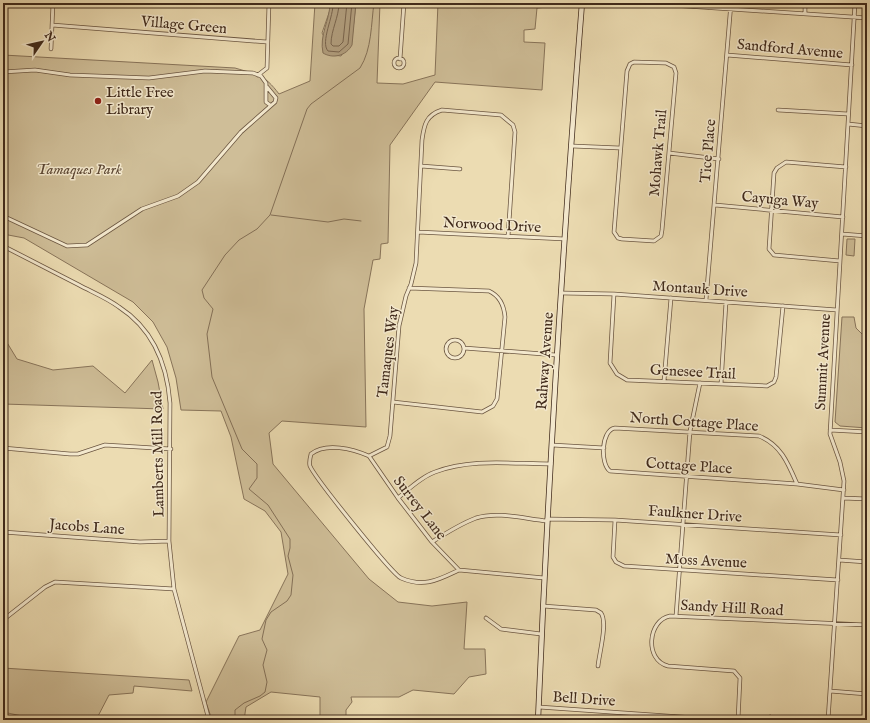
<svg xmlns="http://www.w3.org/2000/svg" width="870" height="723" viewBox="0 0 870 723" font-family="'IM FELL English',serif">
<rect width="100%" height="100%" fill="#ecdcb2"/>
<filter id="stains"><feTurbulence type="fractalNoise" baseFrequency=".005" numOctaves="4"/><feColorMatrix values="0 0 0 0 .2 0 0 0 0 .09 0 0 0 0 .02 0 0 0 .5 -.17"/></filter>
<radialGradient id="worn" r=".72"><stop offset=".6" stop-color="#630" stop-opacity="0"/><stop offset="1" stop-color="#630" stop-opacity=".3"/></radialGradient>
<path fill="#cfbe98" stroke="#88745a" d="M315,3H330V10L322,33L334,55L341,56L352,38L356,3H380L377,83L403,84L435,75L438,3H548V7L537,8L535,29L524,30V42L545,43L542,90L435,82L390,145L388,243L381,244L380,259L373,260L364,309L366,427L282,421L269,433L273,464L369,579L398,602L432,606L467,602L464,649H485L486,674L469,677L454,694L413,690L399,697H351L352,702L346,710V720H320V697L271,692L246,707L244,720H212L206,702L239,636L260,630L288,574L281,532L265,511L244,499L231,437L221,411L181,410L176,378L167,347L153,322L133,302L24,238L3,234V182L4,181L3,55L235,68C258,75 264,74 279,94L310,81Z
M847,239H855L854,256L846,255Z
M842,317H854L856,328L867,339V428L840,426L835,422Z
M3,336L17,359L53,370L93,366L125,393L152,360L158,382L163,409L3,404Z
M3,668L189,680L192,691L134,686L133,693L109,695L96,720H41L3,712Z"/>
<path fill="#b29f7f" stroke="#847057" d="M330,3H356L352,45C346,56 333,59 323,53C319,35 330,20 330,3Z"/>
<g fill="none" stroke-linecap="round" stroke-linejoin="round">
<path stroke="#79644d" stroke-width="1" d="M333,3C334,16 320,42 328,51L339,52L348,44L352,3
M339,3C339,17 331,30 331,44L333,46H339L343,42L347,3"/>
<path stroke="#847057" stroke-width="1" d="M271,215L328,222L344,219L361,221
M235,720V710L244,703L260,696L265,692L267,682L263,665L267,650L262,639L266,620L271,612L287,601L291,595L293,575L288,556L290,548V539L268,505L249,489L257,478V464L242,449L212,377L207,334L213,309L204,298L202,290L225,255L239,240L257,229L270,215L307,109L311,104L360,68C372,49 371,24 374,3"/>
<g stroke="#6b5641" stroke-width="4.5">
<path id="street" d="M641,3L867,18
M805,14V3
M52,25L267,42
M51,49L53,3
M727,55L852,65
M394 63a5 5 0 1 1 10 0a5 5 0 1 1-10 0Z
M400,59L404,3
M634,62L666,63L674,67L676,73L662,230L661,236L654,241L622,239L618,238L614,232L627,71L630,64Z
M3,72L35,70L70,75L149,78L205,71L253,73L261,76L266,83V102L270,105
M258,75L267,68L269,3
M778,110L848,114
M848,124L867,126
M572,146L620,148
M669,153L719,159
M421,166L460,169
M715,205L843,217
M3,216L67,246L87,245L142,209L178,196L198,182L241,132L275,102L276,98L267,87
M418,232L565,239
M842,234L867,236
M3,246C28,259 54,272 79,285C92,292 107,298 119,307C153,329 167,364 170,403L169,541L174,589L209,720
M840,261L774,255L769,249L774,173L777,168L786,162L846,167
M561,293L614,294L837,310
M614,294L610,363L617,374L627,380L767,386L774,382L776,377L783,306
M706,300L731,3
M446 349a9 9 0 1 1 18 0a9 9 0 1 1-18 0Z
M464,348L556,355
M664,381L671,298
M721,384L726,302
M393,402L482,412L493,406L497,399L505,317C504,305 500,296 489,291L409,288
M830,430L867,432
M552,445L604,448
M3,448L70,454H78L105,445L171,449
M369,456L398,498L432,542L459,570
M797,484C788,463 781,445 759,436L615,428C601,430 600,464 610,471L797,484L844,490
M398,498C409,489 421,477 435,472C471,458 513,464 551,464
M843,498L867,499
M547,519L615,520L841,535
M615,520L613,557L616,562L624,566L838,580
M3,532L140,542L169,541
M432,542C446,533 460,524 476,518C498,511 525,519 547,521
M839,560L867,562
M459,570C438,580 424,588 401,578C392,574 315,478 310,466C309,463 310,458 311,454C326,442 353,449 369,456L387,447L390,436L399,326L406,296L411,284L416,263L422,140C424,125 426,115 442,110L501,115L513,125L515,132L508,237
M459,570L544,578
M543,606L596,610L601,613C608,623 599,654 598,666
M676,616L690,431L700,383
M486,618L501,629L541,634
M3,620L45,587L55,582L174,589
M830,691L867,694
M539,707L724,720
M738,720L740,678L734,671L668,666C644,660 648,620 670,616L867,625
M766,720L770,717
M828,720L844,481L840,462L830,434L855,3"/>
</g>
<g stroke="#402a1b" stroke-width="6">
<path id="secondary" d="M538,720C548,481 563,242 582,3"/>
</g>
<use href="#street" stroke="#f3e8cd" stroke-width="3"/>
<use href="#secondary" stroke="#f3e8cd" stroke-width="4.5"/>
</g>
<circle fill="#8f2418" stroke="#f3e8cd" stroke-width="1.5" cx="98" cy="101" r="4"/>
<g text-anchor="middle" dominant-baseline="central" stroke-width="3" stroke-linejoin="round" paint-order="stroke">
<g font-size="15" fill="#402a1b" stroke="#f3e8cd">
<text transform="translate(184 25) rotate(5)">Village Green</text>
<text transform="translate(790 49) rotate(5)">Sandford Avenue</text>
<text transform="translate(708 151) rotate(-85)">Tice Place</text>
<text transform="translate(658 153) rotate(-85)">Mohawk Trail</text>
<text transform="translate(780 200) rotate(5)">Cayuga Way</text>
<text transform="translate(492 225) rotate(3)">Norwood Drive</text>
<text transform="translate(700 289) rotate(4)">Montauk Drive</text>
<text transform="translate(388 352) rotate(-83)">Tamaques Way</text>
<text transform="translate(545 361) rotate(-86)">Rahway Avenue</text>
<text transform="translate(823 362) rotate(-87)">Summit Avenue</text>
<text transform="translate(693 372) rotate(3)">Genesee Trail</text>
<text transform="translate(694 422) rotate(4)">North Cottage Place</text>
<text transform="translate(158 454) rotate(-91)">Lamberts Mill Road</text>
<text transform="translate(689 466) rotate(4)">Cottage Place</text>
<text transform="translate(420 508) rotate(52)">Surrey Lane</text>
<text transform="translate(695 514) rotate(4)">Faulkner Drive</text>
<text transform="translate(87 527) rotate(4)">Jacobs Lane</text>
<text transform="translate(706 561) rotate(3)">Moss Avenue</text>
<text transform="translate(732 608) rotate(3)">Sandy Hill Road</text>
<text transform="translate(584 699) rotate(4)">Bell Drive</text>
</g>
<g font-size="15" fill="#402a1b" stroke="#f3e8cd" text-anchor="start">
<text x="106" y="92">Little Free<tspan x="106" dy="17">Library</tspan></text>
</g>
<g font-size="15" font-style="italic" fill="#5d4834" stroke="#f3e8cd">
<text x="79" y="169">Tamaques Park</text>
</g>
</g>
<rect width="870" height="723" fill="none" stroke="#ecdcb2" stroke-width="16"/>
<rect x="4" y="4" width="862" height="715" fill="none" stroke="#402a1b" stroke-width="2"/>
<rect x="8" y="8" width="854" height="707" fill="none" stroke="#402a1b"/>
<g transform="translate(42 42) rotate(56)" stroke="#f3e8cd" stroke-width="3" paint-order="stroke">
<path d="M0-3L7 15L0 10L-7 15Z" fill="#402a1b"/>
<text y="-6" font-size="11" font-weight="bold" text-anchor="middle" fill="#402a1b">N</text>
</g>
<rect width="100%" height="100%" filter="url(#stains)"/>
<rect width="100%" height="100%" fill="url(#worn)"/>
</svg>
